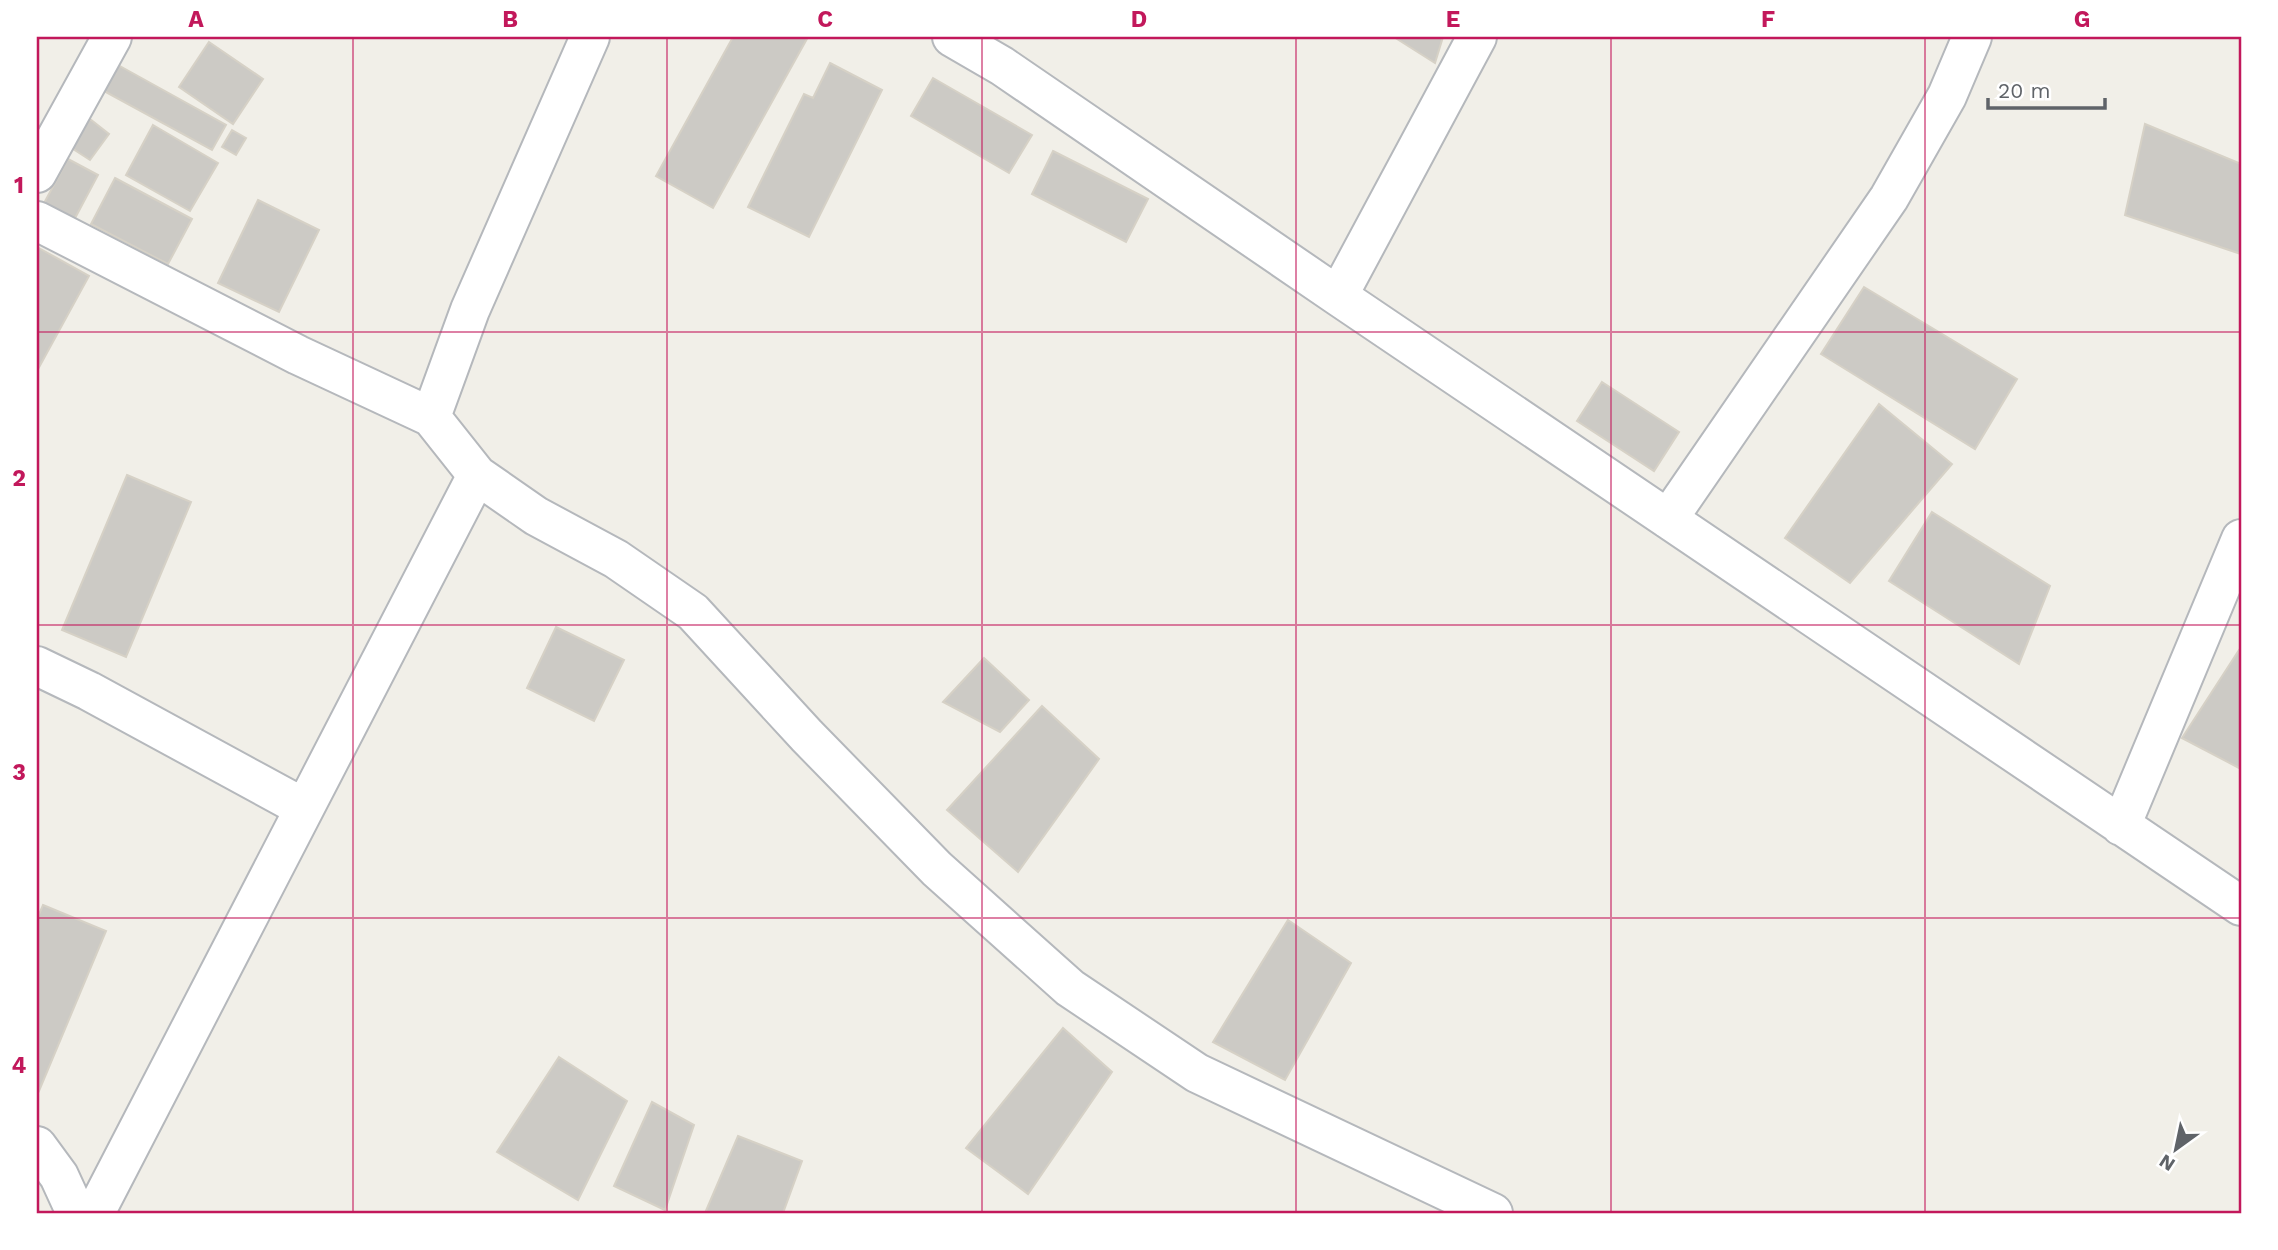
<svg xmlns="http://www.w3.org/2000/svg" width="2278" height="1250" viewBox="0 0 2278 1250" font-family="'Work Sans',sans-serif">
<rect width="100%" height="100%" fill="#f1efe8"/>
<path fill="#cccac5" stroke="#d6d1c6" stroke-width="2" d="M733,37H808L713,208L656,176Z
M1394,37H1443L1435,63Z
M209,42L263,79L233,124L179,87Z
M830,63L882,90L809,237L748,207L804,94L813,98Z
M118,65L226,125L212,150L104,91Z
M933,78L1032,135L1009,173L911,116Z
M90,119L109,134L90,160L70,147Z
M2145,124L2241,164V254L2125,215Z
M153,125L218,163L190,211L126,175Z
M232,130L246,138L236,155L222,147Z
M1053,151L1148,199L1126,242L1032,194Z
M68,159L98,175L74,220L44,203Z
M115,178L192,219L168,264L91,224Z
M258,200L319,230L279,312L218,283Z
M37,247L89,276L37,371Z
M1864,287L2017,379L1975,449L1821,354Z
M1602,382L1679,432L1654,471L1577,421Z
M1879,404L1952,464L1850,583L1785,538Z
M127,475L191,502L126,657L62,630Z
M1932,512L2050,586L2019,664L1889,581Z
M556,627L624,660L594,721L527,688Z
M2239,650L2241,651V769L2182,738Z
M984,658L1029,700L1000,732L943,702Z
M1042,706L1099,759L1018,872L947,810Z
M43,905L106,931L39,1091L37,1089V919Z
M1288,920L1351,963L1285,1080L1213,1042Z
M1063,1028L1112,1072L1028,1194L966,1148Z
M559,1057L627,1101L578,1200L497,1152Z
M652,1102L694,1125L665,1210L614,1186Z
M738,1136L802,1161L783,1213H705Z"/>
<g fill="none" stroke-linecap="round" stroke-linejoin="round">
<g stroke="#b5b8bc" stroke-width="42">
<path id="minor" d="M590,37L470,310L431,417L477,475L536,516L616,559L693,612L807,736L937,869L1070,988L1197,1073L1493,1213
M952,37L1002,66L1338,296L2241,906
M37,173L112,37
M37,221L298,355L431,417
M1338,296L1477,37
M1668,519L1889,198L1947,96L1972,37
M37,666L89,691L304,808
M2121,826L2241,539
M37,1146L59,1176L76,1213
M95,1213L477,475"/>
</g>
<use href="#minor" stroke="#fff" stroke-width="38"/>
</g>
<path fill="none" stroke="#c2185b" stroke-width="2" stroke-opacity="0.55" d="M353,37V1213M667,37V1213M982,37V1213M1296,37V1213M1611,37V1213M1925,37V1213M37,332H2241M37,625H2241M37,918H2241"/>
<rect width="2278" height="1250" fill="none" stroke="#ffffff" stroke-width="77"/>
<g transform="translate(2176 1149) rotate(213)" stroke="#ffffff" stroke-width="5" paint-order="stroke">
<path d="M0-5L12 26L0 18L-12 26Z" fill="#5f6368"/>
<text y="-10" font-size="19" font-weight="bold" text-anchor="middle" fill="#5f6368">N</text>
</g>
<path d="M1988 98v10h117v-10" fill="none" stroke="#5f6368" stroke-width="3.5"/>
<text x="1998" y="98" font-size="21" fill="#5f6368" stroke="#ffffff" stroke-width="5" paint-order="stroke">20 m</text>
<rect x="38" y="38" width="2202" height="1174" fill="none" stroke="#c2185b" stroke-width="2.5"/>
<g font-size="23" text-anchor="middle" font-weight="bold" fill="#c2185b">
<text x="196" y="27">A</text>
<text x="510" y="27">B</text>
<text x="825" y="27">C</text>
<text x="1139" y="27">D</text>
<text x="1453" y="27">E</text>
<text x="1768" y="27">F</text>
<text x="2082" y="27">G</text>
<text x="19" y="193">1</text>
<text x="19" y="486">2</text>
<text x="19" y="780">3</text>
<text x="19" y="1073">4</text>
</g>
</svg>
